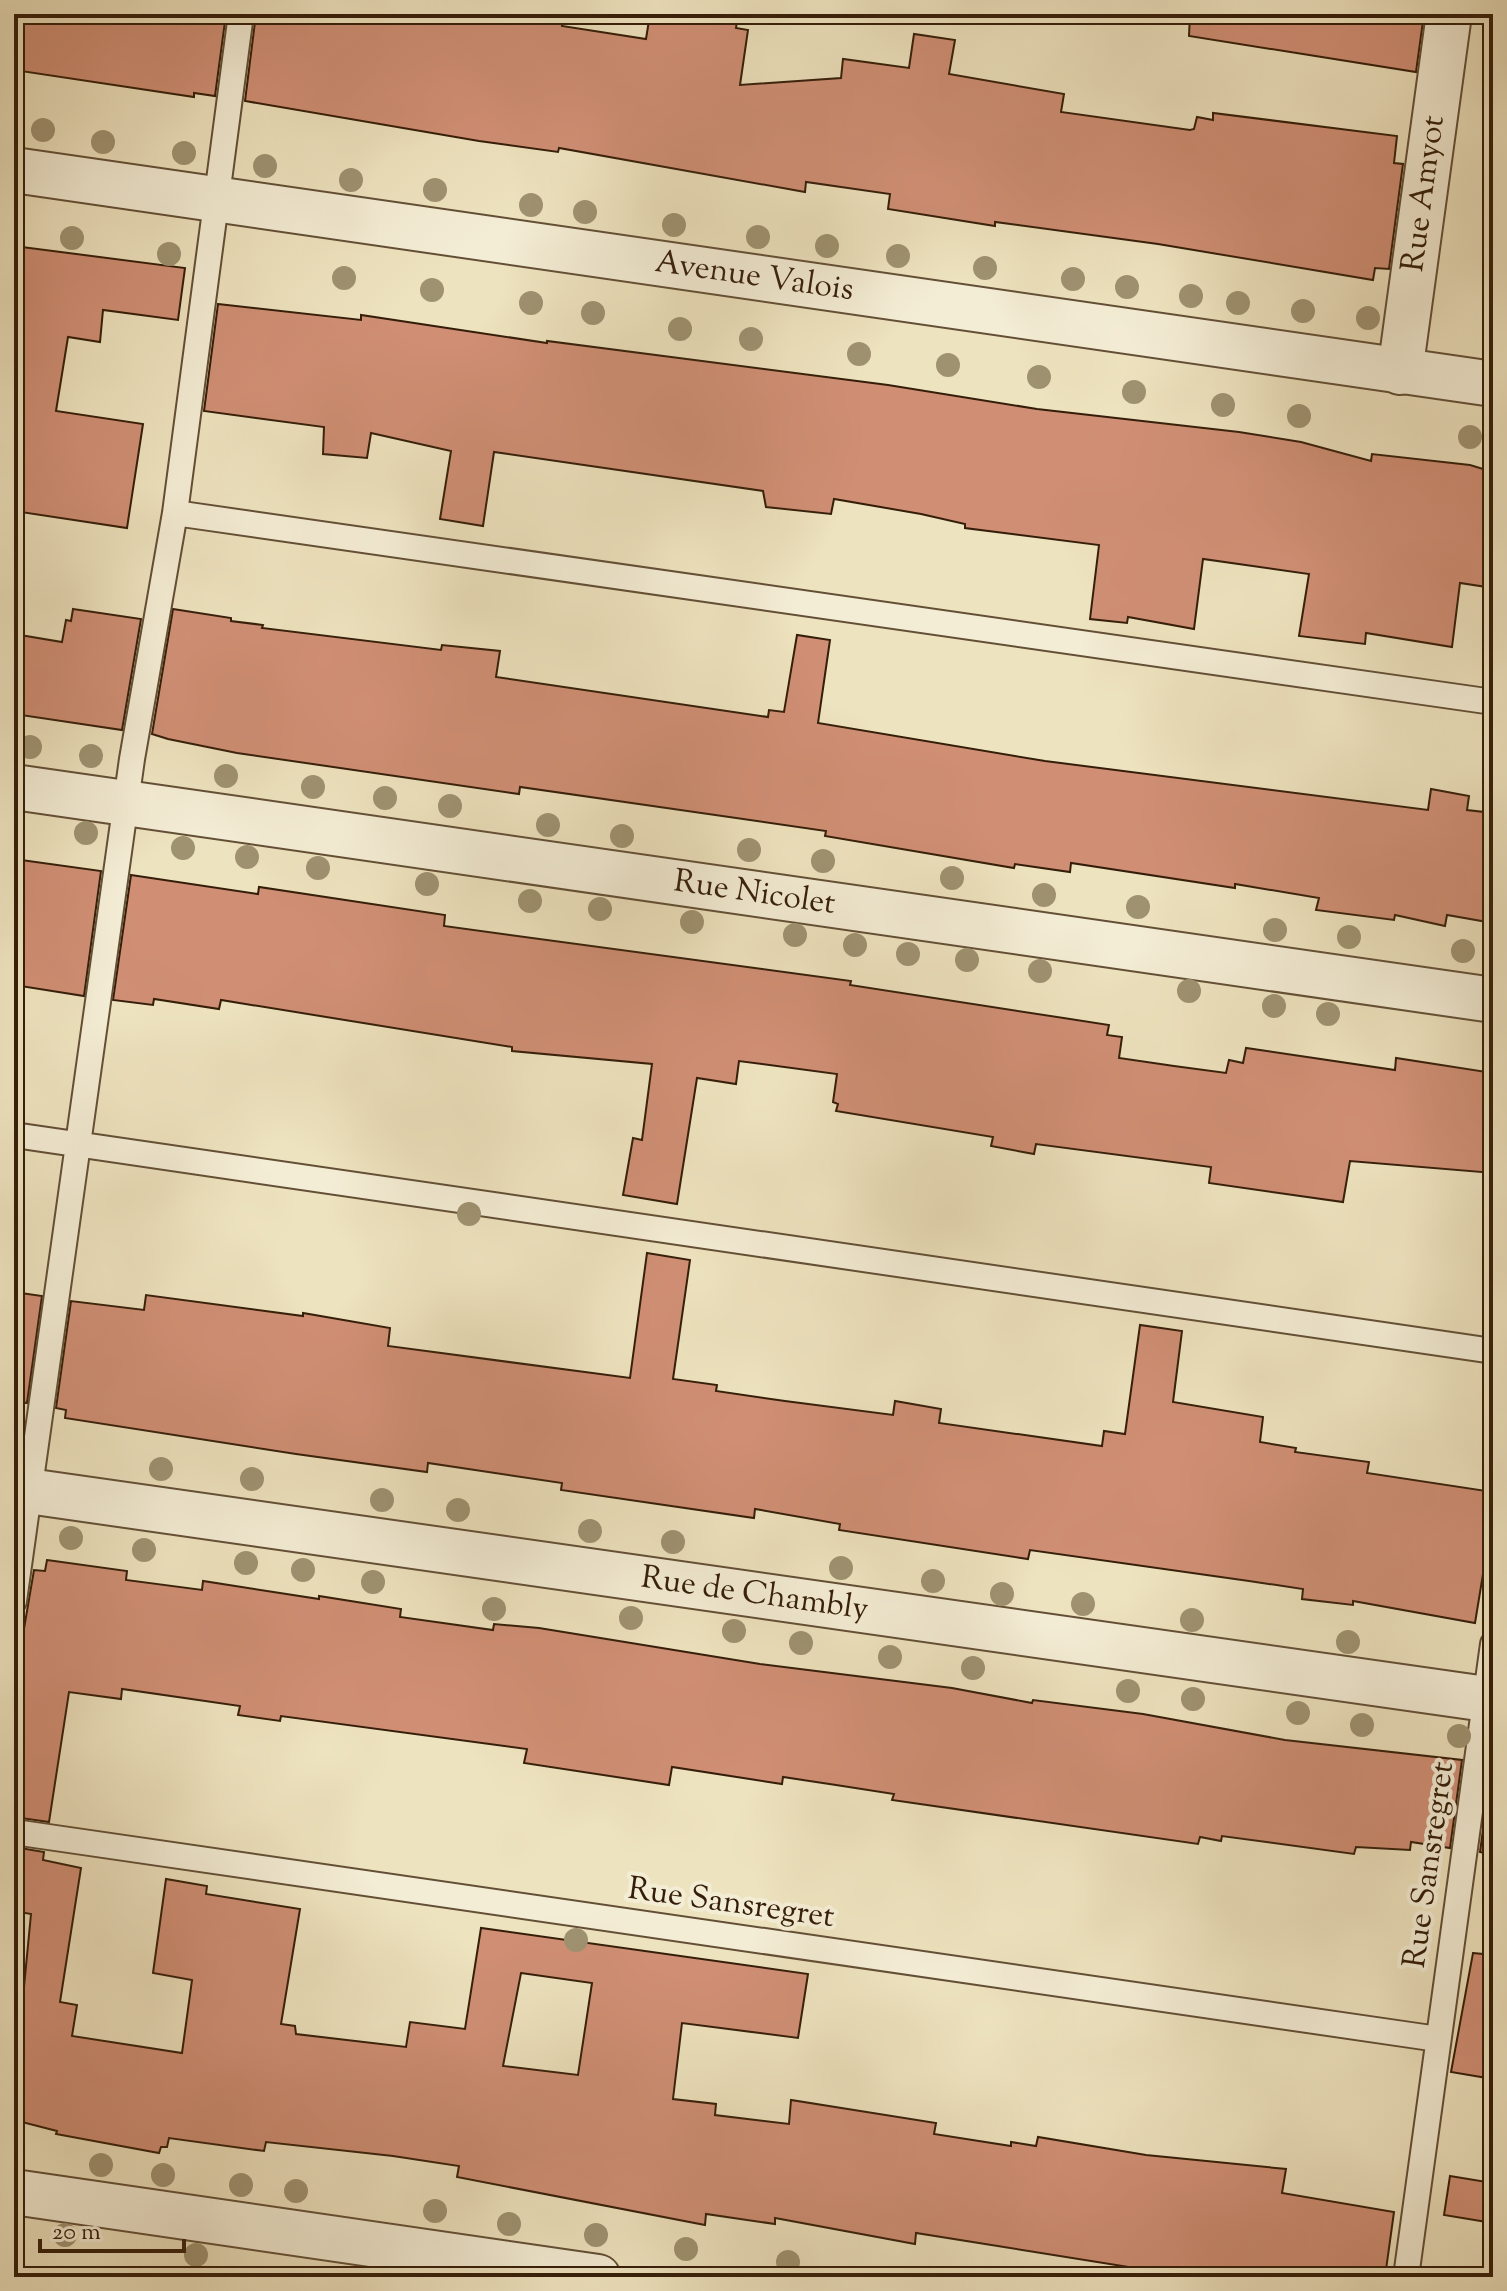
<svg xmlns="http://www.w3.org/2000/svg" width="1507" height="2291" viewBox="0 0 1507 2291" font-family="'Sorts Mill Goudy',serif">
<rect width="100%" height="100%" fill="#eee3bf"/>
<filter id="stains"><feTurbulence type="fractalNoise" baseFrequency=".0025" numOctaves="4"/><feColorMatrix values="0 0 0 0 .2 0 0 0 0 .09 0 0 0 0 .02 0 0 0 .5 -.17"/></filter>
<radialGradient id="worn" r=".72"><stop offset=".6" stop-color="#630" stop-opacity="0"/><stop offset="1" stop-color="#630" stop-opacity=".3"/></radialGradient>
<path fill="#d08f75" stroke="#351e09" stroke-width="2" fill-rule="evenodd" d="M14,14H226L215,96L194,93V97L14,70Z
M256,14H564L562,26L646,39L650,14H738L736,28L748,30L740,85L841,78L843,59L909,68L914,34L955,40L949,74L1064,94L1061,112L1190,130L1194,129L1197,117L1213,120V113L1397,136L1394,163L1403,164L1389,269L1375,268L1373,280L1158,244L995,222V226L888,209L890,194L806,182L805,192L559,148L558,152L479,141L245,101Z
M1190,14H1424L1416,72L1189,36Z
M14,246L185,268L178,320L103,310L100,342L68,337L56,411L143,424L127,528L14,511Z
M218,304L361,320V315L547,343V341L888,385L1037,409L1239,432L1301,442L1371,461L1372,454L1470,465L1493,472V588L1460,583L1452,647L1366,633L1365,644L1299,636L1309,574L1203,559L1194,629L1128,617L1127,623L1090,619L1099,545L965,528V524L921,514L834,499L831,514L766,507L763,491L494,452L483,526L440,519L451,451L371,433L367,458L323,454L324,427L204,411Z
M73,609L141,619L122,730L14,714V634L62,642L66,620L71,621Z
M173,609L231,618V621L263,625L262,628L441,650L442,645L500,651L496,677L768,717L769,710L784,712L797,635L830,640L818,723L1045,761L1428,810L1431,789L1469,796L1467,810L1493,813V923L1447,915L1445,926L1395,915L1394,920L1316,910L1319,898L1235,884V888L1071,863L1070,872L1015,864L1014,868L825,836L826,831L520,787L519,794L237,753L168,739L152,734Z
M14,859L101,871L84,996L14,985Z
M131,875L258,894L259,887L445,915L444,926L851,981L850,985L1109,1025L1107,1035L1122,1037L1119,1058L1174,1066L1226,1073L1229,1060L1243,1063L1246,1048L1395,1070L1396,1058L1493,1073V1173L1350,1161L1343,1202L1209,1183L1211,1167L1036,1144L1034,1154L991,1146L993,1137L836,1111L838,1104L833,1102L837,1074L739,1061L736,1084L697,1078L677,1204L623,1195L633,1138L642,1140L652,1064L512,1051V1047L221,1000L219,1009L154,999L153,1005L113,1000Z
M647,1253L690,1260L673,1379L717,1385L716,1391L785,1401L893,1415L895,1401L941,1409L939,1423L1102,1446L1104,1431L1125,1434L1140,1325L1182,1331L1173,1402L1263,1417L1260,1442L1296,1448L1295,1452L1369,1462L1367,1473L1493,1492V1513L1475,1623L1353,1601V1605L1302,1599L1303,1589L1249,1581L1030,1550L1028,1559L839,1530L840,1524L755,1509L754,1518L561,1490L562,1483L428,1463L427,1472L296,1454L65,1418L66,1410L56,1408L71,1301L144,1310L146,1295L303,1316V1313L390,1328L388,1346L630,1378Z
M14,1292L42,1296L27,1403L14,1401Z
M47,1560L127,1571L126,1580L202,1590L203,1581L319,1599V1596L401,1609L400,1617L493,1630L494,1624L539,1628L760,1664L952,1688L1032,1703L1033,1700L1143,1714L1285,1740L1462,1760L1450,1848L1411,1842L1410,1850L1356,1847L1354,1854L1222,1836L1221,1841L1200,1837L1198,1844L892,1800L894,1794L836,1785L783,1777L782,1784L672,1767L669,1785L524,1763L527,1749L281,1716L280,1721L238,1715L240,1706L122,1689L121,1699L69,1692L49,1822L14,1817V1687L34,1570L45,1571Z
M1492,1764H1493V1855L1480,1852Z
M14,1847L44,1852L43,1860L81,1868L60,2002L77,2005L72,2036L182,2053L192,1980L153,1973L166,1879L207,1886L206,1894L300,1909L281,2024L295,2026L296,2034L406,2047L410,2022L465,2029L481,1928L808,1974L798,2038L682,2023L673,2099L716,2104L715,2115L789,2124L791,2100L936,2123L934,2134L1011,2146V2142L1036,2146L1038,2137L1146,2155L1286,2169L1282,2193L1394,2212L1385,2277H1191L916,2233L915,2244L775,2218V2224L706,2214L705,2225L457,2177L459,2166L393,2156L266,2142L264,2151L169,2138L167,2147H161L159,2153L56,2134L57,2131L14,2120V1996L23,1997L31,1914L14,1911ZM521,1973L592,1983L578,2075L503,2066Z
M1473,1953L1493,1955V2079L1451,2072Z
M1450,2176L1493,2183V2223L1444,2215Z"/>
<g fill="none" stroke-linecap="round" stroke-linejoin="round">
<g stroke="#634f36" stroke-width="28">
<path id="service" d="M175,513L1493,702
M14,1135L1493,1351
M14,1601L132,759L175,513L241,14
M14,1832L1438,2039
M1406,2277L1493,1644"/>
</g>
<g stroke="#634f36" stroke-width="48">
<g id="minor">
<path id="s1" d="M14,170L1493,384"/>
<path id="s2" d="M1400,372L1449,14"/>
<path id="s3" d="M14,787L1493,1000"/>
<path id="s4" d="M14,1489L1493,1700"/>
<path d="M14,2192L598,2277"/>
</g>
</g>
<use href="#service" stroke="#f4edd5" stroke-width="24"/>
<use href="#minor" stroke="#f4edd5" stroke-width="44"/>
</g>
<g fill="#9f9271">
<circle cx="43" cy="130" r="12"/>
<circle cx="103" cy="142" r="12"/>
<circle cx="184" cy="153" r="12"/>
<circle cx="265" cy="166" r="12"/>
<circle cx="351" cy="180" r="12"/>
<circle cx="435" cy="190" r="12"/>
<circle cx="531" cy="205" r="12"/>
<circle cx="585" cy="212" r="12"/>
<circle cx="674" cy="225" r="12"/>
<circle cx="758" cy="237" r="12"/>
<circle cx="72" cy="238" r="12"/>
<circle cx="827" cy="246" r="12"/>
<circle cx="169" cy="254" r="12"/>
<circle cx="898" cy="256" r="12"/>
<circle cx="985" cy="268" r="12"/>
<circle cx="344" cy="278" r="12"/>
<circle cx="1073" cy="279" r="12"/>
<circle cx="1127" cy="287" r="12"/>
<circle cx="432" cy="290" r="12"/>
<circle cx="1191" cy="296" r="12"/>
<circle cx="531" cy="303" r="12"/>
<circle cx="1238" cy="303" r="12"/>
<circle cx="1303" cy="311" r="12"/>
<circle cx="593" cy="313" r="12"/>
<circle cx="1368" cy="318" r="12"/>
<circle cx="680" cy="329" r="12"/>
<circle cx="751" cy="339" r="12"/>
<circle cx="859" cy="354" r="12"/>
<circle cx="948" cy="365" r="12"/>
<circle cx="1039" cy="377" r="12"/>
<circle cx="1134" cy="392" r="12"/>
<circle cx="1223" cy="405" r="12"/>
<circle cx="1299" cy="416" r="12"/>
<circle cx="1470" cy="437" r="12"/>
<circle cx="30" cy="747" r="12"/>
<circle cx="91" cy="756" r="12"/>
<circle cx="226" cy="776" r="12"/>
<circle cx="313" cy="787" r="12"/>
<circle cx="385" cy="798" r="12"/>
<circle cx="450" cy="806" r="12"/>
<circle cx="548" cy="825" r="12"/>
<circle cx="86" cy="833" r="12"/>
<circle cx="622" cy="836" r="12"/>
<circle cx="183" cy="848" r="12"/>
<circle cx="749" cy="850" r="12"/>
<circle cx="247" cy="857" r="12"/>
<circle cx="823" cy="861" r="12"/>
<circle cx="318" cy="868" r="12"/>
<circle cx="952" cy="878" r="12"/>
<circle cx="427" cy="884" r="12"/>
<circle cx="1044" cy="895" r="12"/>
<circle cx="530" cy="901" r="12"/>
<circle cx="1138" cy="907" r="12"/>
<circle cx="600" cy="909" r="12"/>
<circle cx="692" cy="922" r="12"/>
<circle cx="1275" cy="930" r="12"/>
<circle cx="795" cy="935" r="12"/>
<circle cx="1349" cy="937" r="12"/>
<circle cx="855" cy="945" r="12"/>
<circle cx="1463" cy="951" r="12"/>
<circle cx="908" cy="954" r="12"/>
<circle cx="967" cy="960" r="12"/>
<circle cx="1040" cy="971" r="12"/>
<circle cx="1189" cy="991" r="12"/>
<circle cx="1274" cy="1006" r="12"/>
<circle cx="1328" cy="1014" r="12"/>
<circle cx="469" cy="1214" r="12"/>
<circle cx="161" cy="1469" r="12"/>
<circle cx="252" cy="1479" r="12"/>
<circle cx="382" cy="1500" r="12"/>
<circle cx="458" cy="1510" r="12"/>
<circle cx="590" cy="1531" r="12"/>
<circle cx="71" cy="1538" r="12"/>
<circle cx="673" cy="1542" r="12"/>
<circle cx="144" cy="1550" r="12"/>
<circle cx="246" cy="1563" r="12"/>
<circle cx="841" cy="1568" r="12"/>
<circle cx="303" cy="1570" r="12"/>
<circle cx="933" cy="1581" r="12"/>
<circle cx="373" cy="1582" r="12"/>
<circle cx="1002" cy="1594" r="12"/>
<circle cx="1083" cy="1604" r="12"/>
<circle cx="494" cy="1609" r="12"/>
<circle cx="631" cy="1618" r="12"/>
<circle cx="1192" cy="1620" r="12"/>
<circle cx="734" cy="1631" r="12"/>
<circle cx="1348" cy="1642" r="12"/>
<circle cx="801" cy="1643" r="12"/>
<circle cx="890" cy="1657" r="12"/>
<circle cx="973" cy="1668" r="12"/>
<circle cx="1128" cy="1691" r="12"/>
<circle cx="1193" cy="1699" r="12"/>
<circle cx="1298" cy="1713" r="12"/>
<circle cx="1362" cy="1725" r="12"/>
<circle cx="1459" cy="1736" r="12"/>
<circle cx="576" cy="1940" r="12"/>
<circle cx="101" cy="2165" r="12"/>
<circle cx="163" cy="2175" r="12"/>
<circle cx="241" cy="2185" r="12"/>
<circle cx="296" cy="2191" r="12"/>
<circle cx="435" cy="2211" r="12"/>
<circle cx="509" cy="2224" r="12"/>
<circle cx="65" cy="2235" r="12"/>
<circle cx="596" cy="2235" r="12"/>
<circle cx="686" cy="2249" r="12"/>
<circle cx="196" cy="2255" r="12"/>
<circle cx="788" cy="2262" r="12"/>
</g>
<g text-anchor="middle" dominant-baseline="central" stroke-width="8" stroke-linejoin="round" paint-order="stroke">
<g font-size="32" fill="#351e09" stroke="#f4edd5">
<text stroke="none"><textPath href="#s2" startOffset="180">Rue Amyot</textPath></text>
<text stroke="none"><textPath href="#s1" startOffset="748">Avenue Valois</textPath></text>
<text stroke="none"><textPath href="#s3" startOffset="748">Rue Nicolet</textPath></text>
<text stroke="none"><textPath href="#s4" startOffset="748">Rue de Chambly</textPath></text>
<text transform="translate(1430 1865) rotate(-82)">Rue Sansregret</text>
<text transform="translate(731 1904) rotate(8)">Rue Sansregret</text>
</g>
</g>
<rect width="1507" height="2291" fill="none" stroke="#eee3bf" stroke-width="48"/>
<rect x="16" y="16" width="1475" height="2259" fill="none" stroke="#351e09" stroke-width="4"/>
<rect x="24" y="24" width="1459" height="2243" fill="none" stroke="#351e09" stroke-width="2"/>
<path d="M40 2239v12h144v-12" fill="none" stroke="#351e09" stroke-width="4"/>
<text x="52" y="2239" font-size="24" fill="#351e09" stroke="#f4edd5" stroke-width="6" paint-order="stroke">20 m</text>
<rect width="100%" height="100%" filter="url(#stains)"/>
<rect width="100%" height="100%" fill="url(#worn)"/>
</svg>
